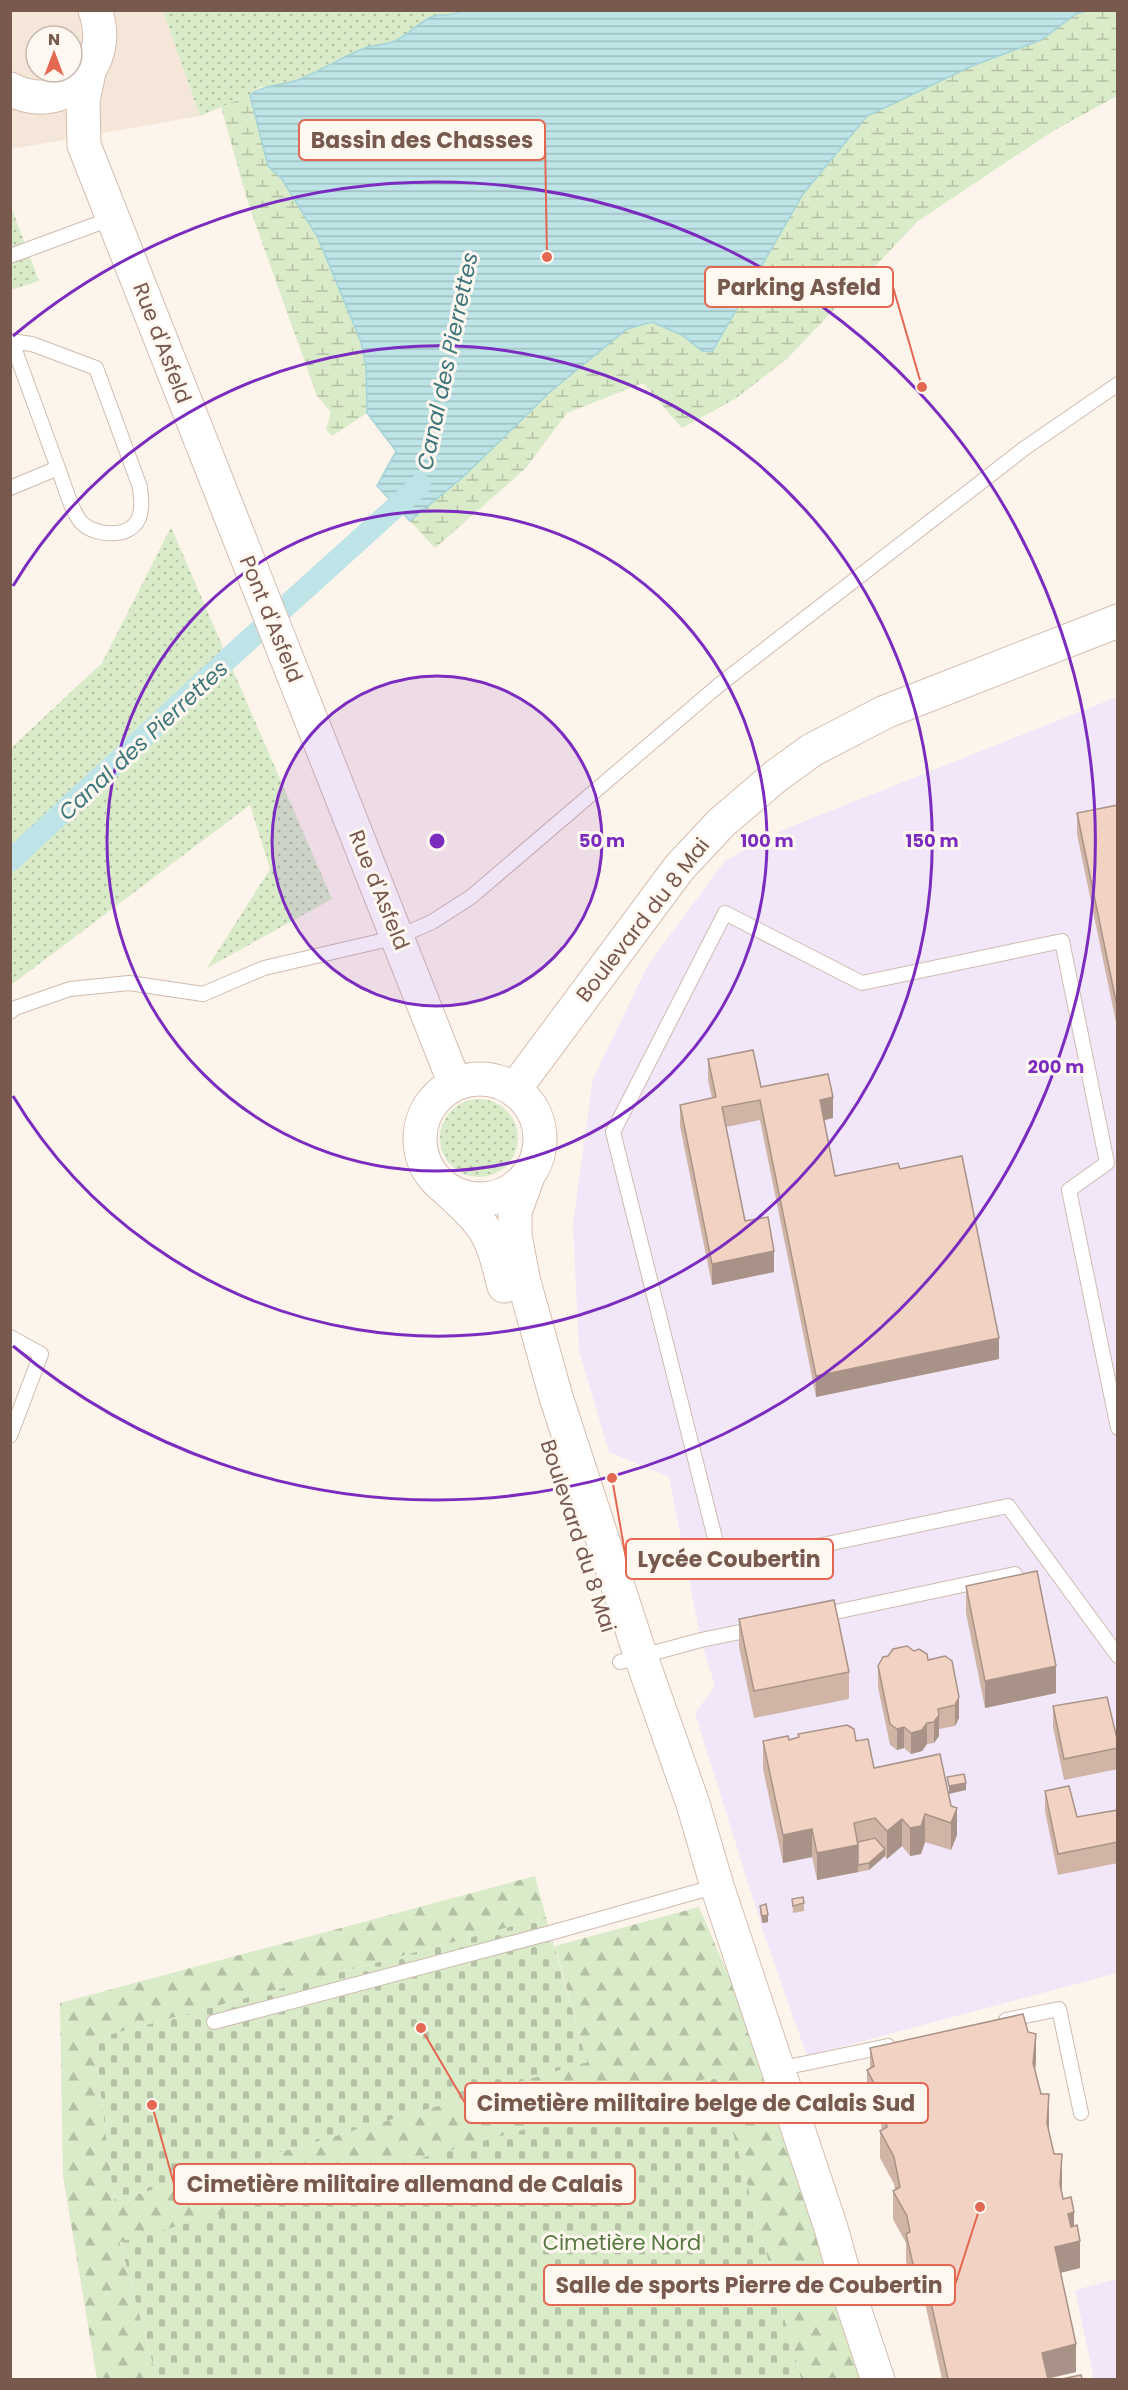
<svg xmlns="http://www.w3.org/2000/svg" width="1128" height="2390" font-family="Poppins,sans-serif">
<defs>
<pattern id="grass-dots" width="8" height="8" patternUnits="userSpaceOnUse" patternTransform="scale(1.5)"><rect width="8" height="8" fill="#d9ebc8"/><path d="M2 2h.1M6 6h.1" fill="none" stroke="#b5c1a5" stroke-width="1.8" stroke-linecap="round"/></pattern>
<pattern id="forest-firs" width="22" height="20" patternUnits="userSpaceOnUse" patternTransform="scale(1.5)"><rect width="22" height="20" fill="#d9ebc8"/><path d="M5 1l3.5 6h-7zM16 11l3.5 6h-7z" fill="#b5c1a5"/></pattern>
<pattern id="wetland-marsh" width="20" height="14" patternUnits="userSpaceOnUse" patternTransform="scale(1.5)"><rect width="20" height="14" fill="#d9ebc8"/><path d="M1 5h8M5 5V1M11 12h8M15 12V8" fill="none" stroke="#b5c1a5"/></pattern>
<pattern id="cemetery-stones" width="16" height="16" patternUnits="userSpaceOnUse" patternTransform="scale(1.5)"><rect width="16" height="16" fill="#d9ebc8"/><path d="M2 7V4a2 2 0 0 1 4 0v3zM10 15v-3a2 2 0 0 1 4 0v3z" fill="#b5c1a5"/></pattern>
<pattern id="water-rules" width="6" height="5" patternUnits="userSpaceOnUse" patternTransform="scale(1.5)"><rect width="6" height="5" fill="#bee4e7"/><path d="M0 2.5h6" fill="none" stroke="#9fbcbd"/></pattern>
</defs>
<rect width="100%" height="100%" fill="#fdf4eb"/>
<path fill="#f4e6d9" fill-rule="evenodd" d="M11 11H163L200 116 11 149ZM36 36H72V72H36Z"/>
<path fill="#f1e7f9" d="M1117 697V1973L807 2056 764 1934 695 1713 715 1686 701 1640 669 1477 609 1452 579 1351 573 1223 593 1079 648 965 725 861 785 829Z
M1117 2279V2379H1094L1075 2290Z"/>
<path fill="url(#grass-dots)" d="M163 11H462L454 15 432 17 415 29 391 43 368 47 336 60 318 72 284 85 260 87 250 95 200 116Z
M10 204 39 281 11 290H10Z
M171 527 332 899 207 968 270 869 250 805 11 985V748L102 663Z
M440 1138a39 39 0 1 1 78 0a39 39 0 1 1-78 0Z"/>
<path fill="url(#forest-firs)" d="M535 1876 546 1917 94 2039 114 2201 587 2062 555 1946 699 1907 749 2023 863 2379H801L717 2076 120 2243 157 2379H97L63 2176 60 2003Z"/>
<path fill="url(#wetland-marsh)" d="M1087 11H1117V96L1053 131 918 221 787 359 735 399 682 428 643 383 567 413 525 469 435 548 410 521 463 477 550 392 627 329 652 322 682 335 702 351 712 352 803 194 867 116 972 66 1041 40 1076 14Z
M250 95 268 166 282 179 318 238 361 342 366 366 367 413 332 436 326 430 331 412 317 396 248 203 221 107Z"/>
<path fill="url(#cemetery-stones)" d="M546 1917 587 2062 114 2201 94 2039Z
M717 2076 801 2379H157L120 2242Z"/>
<path fill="url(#water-rules)" stroke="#a4d4d9" stroke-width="1.5" d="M462 10H1087V11L1076 14 1041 40 972 66 867 116 803 194 712 352 702 351 682 335 652 322 627 329 550 392 463 477 410 521 377 486 396 451 367 413 366 366 361 342 318 238 282 179 268 166 250 95C264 84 282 86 298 80 321 71 341 57 365 48 373 45 383 45 392 42 406 37 418 23 431 17 441 13 450 18 462 10Z"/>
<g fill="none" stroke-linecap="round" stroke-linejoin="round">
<path stroke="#bee4e7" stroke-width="22" d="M10 861 231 656 420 485"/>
<g stroke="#cfbbaf" stroke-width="16">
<path id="lane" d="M10 256 113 218
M10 341 32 344 96 368 140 487C141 498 143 510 138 520 129 538 96 536 83 524 72 515 64 483 58 468
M10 345 16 353 58 468 10 488
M10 1012 15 1008 70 989 129 983 203 994 264 968 398 937 432 922 471 897 719 685 1025 448 1118 384
M10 1337 41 1354 10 1436
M1118 1428 1069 1190 1107 1163 1062 941 862 983 725 913 613 1132 722 1566 1008 1506 1118 1656
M821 1615 1015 1574
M620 1662 701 1640 755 1629
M1006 2020 1059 2009 1081 2113
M214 2022 550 1933 717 1886
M778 2069 888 2046"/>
</g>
<g stroke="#d5bdaf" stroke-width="35">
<path id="secondary" d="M89 72 83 101 84 145 455 1084
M10 89C64 118 116 64 95 10
M420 1139a60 60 0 1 1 120 0a60 60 0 1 1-120 0Z
M514 1090 679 868 721 823 776 776 812 750 885 712 1118 621
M528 1176 515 1212V1236L524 1282 556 1397 641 1657 693 1804 717 1886 831 2228 851 2299 878 2380
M447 1190C488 1226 491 1234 504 1286"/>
</g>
<use href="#lane" stroke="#fff" stroke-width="14"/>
<use href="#secondary" stroke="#fff" stroke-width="33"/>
</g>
<path fill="#d0b5a7" d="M1118 805V1032L1077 834V813Z
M708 1059 761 1087 833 1118 824 1120 835 1176 900 1169 999 1359 816 1397 760 1120 726 1127 745 1221 774 1272 712 1285 680 1126V1105L712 1098 708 1080Z
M966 1586 1056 1693 985 1708 966 1613Z
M739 1619 849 1672V1699L754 1718 739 1647Z
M945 1656 959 1718 955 1726 939 1729V1736L934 1743 927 1744 922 1751 911 1754 904 1748 897 1750 890 1745 878 1687V1666L928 1660Z
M1053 1706 1118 1743V1769L1064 1780 1053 1727Z
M789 1740 856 1741 874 1768 940 1754 957 1835 951 1850 925 1842 921 1854 910 1856 902 1846 887 1859 885 1856 869 1870 817 1880 812 1857 783 1863 763 1769V1741Z
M1045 1791 1077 1817 1118 1810V1863L1058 1875 1045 1811Z
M792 1899 804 1903V1911L793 1913Z
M760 1906 768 1922 762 1923 760 1913Z
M870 2048 1036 2061 1035 2070 1049 2122 1048 2130 1062 2182V2191L1063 2199 1074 2226 1080 2268 1060 2273 1076 2372 1048 2379H942L925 2303 916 2304 906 2261V2243L893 2219V2191L895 2190 894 2184 880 2158V2131L882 2130 881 2123 867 2098V2070L870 2069Z"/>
<path fill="#a99388" d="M833 1097V1118L820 1121V1100Z
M774 1251V1272L712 1285V1264Z
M999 1338V1359L816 1397V1376Z
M1056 1666V1693L985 1708V1681Z
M959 1697V1718L955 1726V1705Z
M939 1715V1736L934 1743V1722Z
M927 1723V1744L922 1751 911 1754V1733Z
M904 1727V1748L897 1750V1729Z
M966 1783V1790L949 1794V1786Z
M957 1808V1835L951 1850V1823Z
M925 1814V1842L921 1854 910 1856V1828Z
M902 1819V1846L887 1859V1831Z
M812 1829V1857L783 1863V1835Z
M858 1845V1872L817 1880V1853Z
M885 1849V1856L869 1870V1863Z
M768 1915V1922L762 1923V1916Z
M1036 2034V2061L1033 2091V2063Z
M1049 2094V2122L1047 2151V2123Z
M1062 2154V2182L1060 2211V2184Z
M1074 2212V2240L1068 2214Z
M1080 2241V2268L1055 2274V2247Z
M1076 2344V2372L1044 2379 1042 2353Z"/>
<path fill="#f2d2c2" stroke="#a99388" stroke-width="1.5" d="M1118 805V1011L1077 813Z
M753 1050 761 1087 828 1074 833 1097 820 1100 835 1176 898 1163 900 1169 962 1156 999 1338 816 1376 760 1100 722 1107 745 1221 768 1217 774 1251 712 1264 680 1105 716 1097 708 1059Z
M1037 1571 1056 1666 985 1681 966 1586Z
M834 1600 849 1672 754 1691 739 1619Z
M907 1646 914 1651 919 1649 927 1654 928 1660 945 1656 952 1661 959 1697 955 1705 938 1709 939 1715 934 1722 927 1723 922 1730 911 1733 904 1727 897 1729 890 1724 878 1666 883 1657 888 1656 893 1649Z
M1107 1697 1118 1743V1748L1064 1759 1053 1706Z
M847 1725 854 1729 856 1741 868 1739 874 1768 940 1754 951 1806 957 1808 951 1823 925 1814 921 1826 910 1828 902 1819 887 1831 875 1818 854 1823 858 1845 817 1853 812 1829 783 1835 763 1741 788 1736 789 1740 799 1737 798 1734Z
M964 1774 966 1783 949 1786 947 1777Z
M1069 1786 1077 1817 1118 1810V1842L1058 1854 1045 1791Z
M875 1838 885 1849 869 1863 858 1865V1842Z
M803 1897 804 1903 793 1906 792 1899Z
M766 1904 768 1915 762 1916 760 1906Z
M1023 2014 1028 2032 1036 2034 1033 2063 1041 2094H1049L1047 2123 1054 2154H1062L1060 2184 1063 2199 1071 2197 1074 2212 1068 2214 1071 2227 1077 2225 1080 2241 1055 2247 1076 2344 1042 2353 1048 2379H948L925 2275 916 2277 906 2234 910 2232 907 2216 893 2191 900 2187 894 2157 880 2131 887 2127 881 2096 867 2070 874 2066 870 2048Z
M1081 2375 1082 2379H1062Z"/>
<circle cx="437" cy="841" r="165" fill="#7b2cbf" fill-opacity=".12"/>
<g fill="none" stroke="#7b2cbf" stroke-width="3">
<circle cx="437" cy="841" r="165"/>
<circle cx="437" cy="841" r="330"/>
<path d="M13 586A495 495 0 1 1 13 1096"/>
<path d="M13 336A659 659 0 1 1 13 1346"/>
</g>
<g text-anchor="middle" stroke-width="6" stroke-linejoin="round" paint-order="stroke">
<g font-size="21" fill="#78594d" stroke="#fff8f1">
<text transform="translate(162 343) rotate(69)" y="7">Rue d'Asfeld</text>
<text transform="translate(271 619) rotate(68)" y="7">Pont d'Asfeld</text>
<text transform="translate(379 890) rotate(68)" y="7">Rue d'Asfeld</text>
<text transform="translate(643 920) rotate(-52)" y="7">Boulevard du 8 Mai</text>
<text transform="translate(578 1536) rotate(72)" y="7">Boulevard du 8 Mai</text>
</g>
<g font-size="21" fill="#567841" stroke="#fff8f1">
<text x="622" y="2250">Cimetière Nord</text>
</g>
<g font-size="22" font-style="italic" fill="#40777c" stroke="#fff8f1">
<text transform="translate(447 361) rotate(-78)" y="8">Canal des Pierrettes</text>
<text transform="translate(143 740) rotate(-43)" y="8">Canal des Pierrettes</text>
</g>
</g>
<circle cx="437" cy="841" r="9" fill="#7b2cbf" stroke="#fff8f1" stroke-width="3"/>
<g font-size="18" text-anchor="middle" font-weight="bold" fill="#7b2cbf" stroke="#fff8f1" stroke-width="6" stroke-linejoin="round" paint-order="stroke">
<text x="602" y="847">50 m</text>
<text x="767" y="847">100 m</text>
<text x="932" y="847">150 m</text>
<text x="1056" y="1073">200 m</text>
</g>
<path fill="none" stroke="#e46752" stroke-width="2" d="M547 257L545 140M922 387L893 287M612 1478L626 1559M421 2028L465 2103M152 2105L174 2184M980 2207L955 2285"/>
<g fill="#e46752" stroke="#fff8f1" stroke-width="2">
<circle cx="547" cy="257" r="6"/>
<circle cx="922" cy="387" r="6"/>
<circle cx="612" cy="1478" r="6"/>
<circle cx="421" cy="2028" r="6"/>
<circle cx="152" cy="2105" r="6"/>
<circle cx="980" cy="2207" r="6"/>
</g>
<g fill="#fff8f1" stroke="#e46752" stroke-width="2">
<rect x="299" y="120" width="246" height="40" rx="6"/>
<rect x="705" y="267" width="188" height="40" rx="6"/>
<rect x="626" y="1539" width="207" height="40" rx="6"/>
<rect x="465" y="2083" width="463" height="40" rx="6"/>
<rect x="174" y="2164" width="461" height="40" rx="6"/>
<rect x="544" y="2265" width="411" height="40" rx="6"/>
</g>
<g font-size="22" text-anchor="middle" font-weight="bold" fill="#78594d">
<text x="422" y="148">Bassin des Chasses</text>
<text x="799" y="295">Parking Asfeld</text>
<text x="729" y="1567">Lycée Coubertin</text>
<text x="696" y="2111">Cimetière militaire belge de Calais Sud</text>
<text x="405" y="2192">Cimetière militaire allemand de Calais</text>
<text x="749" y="2293">Salle de sports Pierre de Coubertin</text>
</g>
<rect width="1128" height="2390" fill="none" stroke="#78594d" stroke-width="24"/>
<g transform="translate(54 54)"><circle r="28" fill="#fff8f1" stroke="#c9b8af" stroke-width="1.5"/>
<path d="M0-4.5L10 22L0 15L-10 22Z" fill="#e46752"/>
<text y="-9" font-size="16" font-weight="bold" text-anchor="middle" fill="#78594d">N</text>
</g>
</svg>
